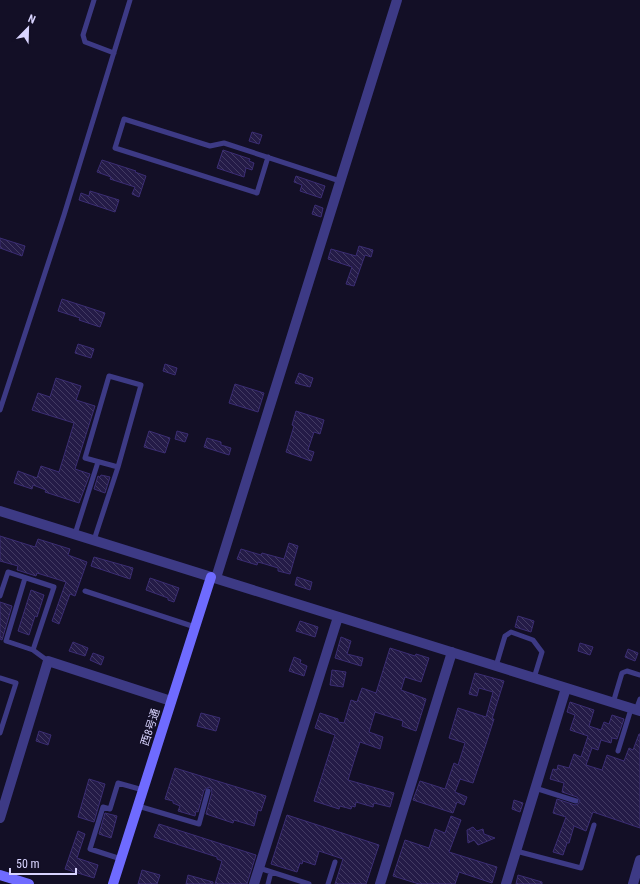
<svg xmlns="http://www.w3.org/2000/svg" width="640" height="884" font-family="'Roboto Condensed','Noto Sans JP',sans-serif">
<defs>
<pattern id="building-back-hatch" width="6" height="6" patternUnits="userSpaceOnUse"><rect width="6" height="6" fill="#241b47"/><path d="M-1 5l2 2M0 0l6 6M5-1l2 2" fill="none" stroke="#433b63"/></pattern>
</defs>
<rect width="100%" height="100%" fill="#130f26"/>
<path fill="url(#building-back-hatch)" stroke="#3b2d73" d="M252 132 262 135 259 144 249 141Z
M223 150 250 159 249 161 254 163 252 170 246 168 244 177 217 168Z
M102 160 136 171 135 172 146 176 139 197 132 194 135 187 110 179 111 177 97 172Z
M296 176 325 186 321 198 300 191 302 185 294 182Z
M90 191 119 200 115 212 79 200 81 193 89 196Z
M315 205 323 208 321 217 312 214Z
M0 238 25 246 22 256 0 248Z
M359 246 373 250 371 257 365 255 354 286 346 284 352 267 328 259 331 249 356 256Z
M62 299 105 313 100 327 79 320 80 318 58 311Z
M78 344 94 349 91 358 75 353Z
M165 364 177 368 175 375 163 371Z
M299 373 313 378 310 387 295 383Z
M56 378 81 386 76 400 95 406 75 469 90 474 79 503 45 492 46 490 33 485 32 489 14 483 18 471 37 478 41 466 59 472 74 423 32 410 38 393 50 397Z
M235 384 264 393 258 412 229 403Z
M296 411 324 420 320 434 314 432 308 450 314 452 311 461 286 452 294 426 292 425Z
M149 431 170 438 165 453 144 447Z
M177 431 188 434 185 442 175 439Z
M207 438 221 442V445L231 448 229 455 204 447Z
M101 475 110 477 105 493 94 489 98 476 100 477Z
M0 536 35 547 38 539 70 549 68 555 87 562 75 596 70 594 59 624 52 621 66 582 37 573 36 576 17 570 18 566 0 561Z
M289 543 298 546 290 574 278 571V568L265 564 258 562 257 565 237 559 241 549 261 555 262 553 284 559Z
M94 557 133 568 130 579 91 566Z
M297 577 312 582 310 590 295 585Z
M150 578 179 588 174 602 168 600V598L146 590Z
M31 590 44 595 37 617 35 616 29 635 18 631Z
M0 602 12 606 2 640 0 639Z
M518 616 534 621 531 632 515 627Z
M300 621 318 627 315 637 296 631Z
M341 637 351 641 347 654 363 658 361 666 335 658Z
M73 642 88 648 85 656 69 651Z
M580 643 593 647 590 655 578 651Z
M390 648 415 656 416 654 429 658 421 682 405 677 401 690 426 699 416 731 402 726 403 721 375 712 369 732 383 737 380 749 360 742 348 780 394 793 390 807 374 803 373 807 356 802 355 807 352 806 351 809 340 806 339 809 314 801 335 735 315 728 320 713 338 719V722L344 723 351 700 357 702 362 688 376 693Z
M628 649 638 653 635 661 625 657Z
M93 653 104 657 101 665 90 660Z
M294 657 301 660 300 663 307 666 304 676 289 671Z
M332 670 346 672 343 687 330 685Z
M475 673 504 681 492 719H494L486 744 473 783 460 779 455 792 467 797 464 805 457 802 453 813 413 800 420 781 445 789 454 763 458 765 465 743 449 738 458 708 486 717 493 692 479 688 477 696 469 694Z
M570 702 594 710 589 726 601 730 604 722 609 724 612 715 624 719 617 739 612 738 611 743 601 740 598 750 592 748 586 765 602 770 607 755 624 761 629 748 633 750 639 734H640V828L593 812 586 831 574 826 569 843H567L563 855 553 852 566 817 553 813 557 799 575 805 578 804 580 801 577 797 562 792 564 783 550 779 553 769 557 770 558 765 569 768 574 754 581 757 588 736 570 730 575 715 567 712Z
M201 713 220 718 216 731 197 726Z
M39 731 51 735 48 745 36 741Z
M175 768 266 796 261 811 258 810 254 826 234 820 233 823 206 814 212 792 211 788 209 787 204 790 198 812 196 811 195 816 178 811 180 806 173 803V801L165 799Z
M89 779 105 784 94 822 78 817Z
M514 800 523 803 520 812 512 809Z
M105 813 117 816 111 838 99 834Z
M287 815 379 845 366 884H335L343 859 319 851 315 865 303 861 302 864 300 863 297 872 271 864Z
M451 816 461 820 449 852 497 867 492 883 459 872 455 884H419L393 876 405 840 429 848 435 829 445 833Z
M159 824 256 855 247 884H215L222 861 217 859V857L154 837Z
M473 827 477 831 483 829 484 834 495 838 478 845 474 840 468 843 467 830Z
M78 831 85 834 77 858 98 865 94 878 65 869Z
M142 870 160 875 157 884H138Z
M188 875 213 882V884H186Z
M518 875 542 882V884H516Z"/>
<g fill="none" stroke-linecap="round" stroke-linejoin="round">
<path stroke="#3d3a85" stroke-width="5" d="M94 0 83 35 85 42 114 53
M268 157 257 193 115 148 124 119 210 146 224 143 340 181
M0 410 64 215 130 0
M75 534 98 462
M94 540 118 467 141 385 109 376 85 458 118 467
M25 578 6 641 33 650 48 661
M85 591 195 627
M0 596 8 572 54 587 33 650
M496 666 505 636 511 632 533 640 542 652 534 678
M0 678 16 683 0 733
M613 703 622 673 627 671 640 675
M636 710 640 699
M618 751 631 709
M535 788 576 801
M138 806 199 824 208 791
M516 851 581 868 594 825
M121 859 90 849 103 807 110 809 118 783 143 790
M259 868 309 884
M268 884 271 872
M328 884 335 862"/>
<path stroke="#3d3a85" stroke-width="10" d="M0 511 640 711
M216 578 397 0
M0 818 48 661 171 701
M254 884 338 617
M380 884 452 652
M506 884 566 688
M633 884 640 860"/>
<path stroke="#6f6bff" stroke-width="10" d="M0 875 29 884
M113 884 211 577"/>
</g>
<g text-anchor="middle" stroke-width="3.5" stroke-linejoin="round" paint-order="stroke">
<g font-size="11" fill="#d9d4ff" stroke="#130f26">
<text transform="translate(150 727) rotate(-72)" y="4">西8号通</text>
</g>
</g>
<g transform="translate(28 28) rotate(23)" stroke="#130f26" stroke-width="3" paint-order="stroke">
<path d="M0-3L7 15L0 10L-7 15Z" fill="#d9d4ff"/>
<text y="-6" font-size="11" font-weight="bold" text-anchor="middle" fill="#d9d4ff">N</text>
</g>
<path d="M10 868v6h66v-6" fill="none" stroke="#d9d4ff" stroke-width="2"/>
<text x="16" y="868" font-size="12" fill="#d9d4ff" stroke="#130f26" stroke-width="3" paint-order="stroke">50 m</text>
</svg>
